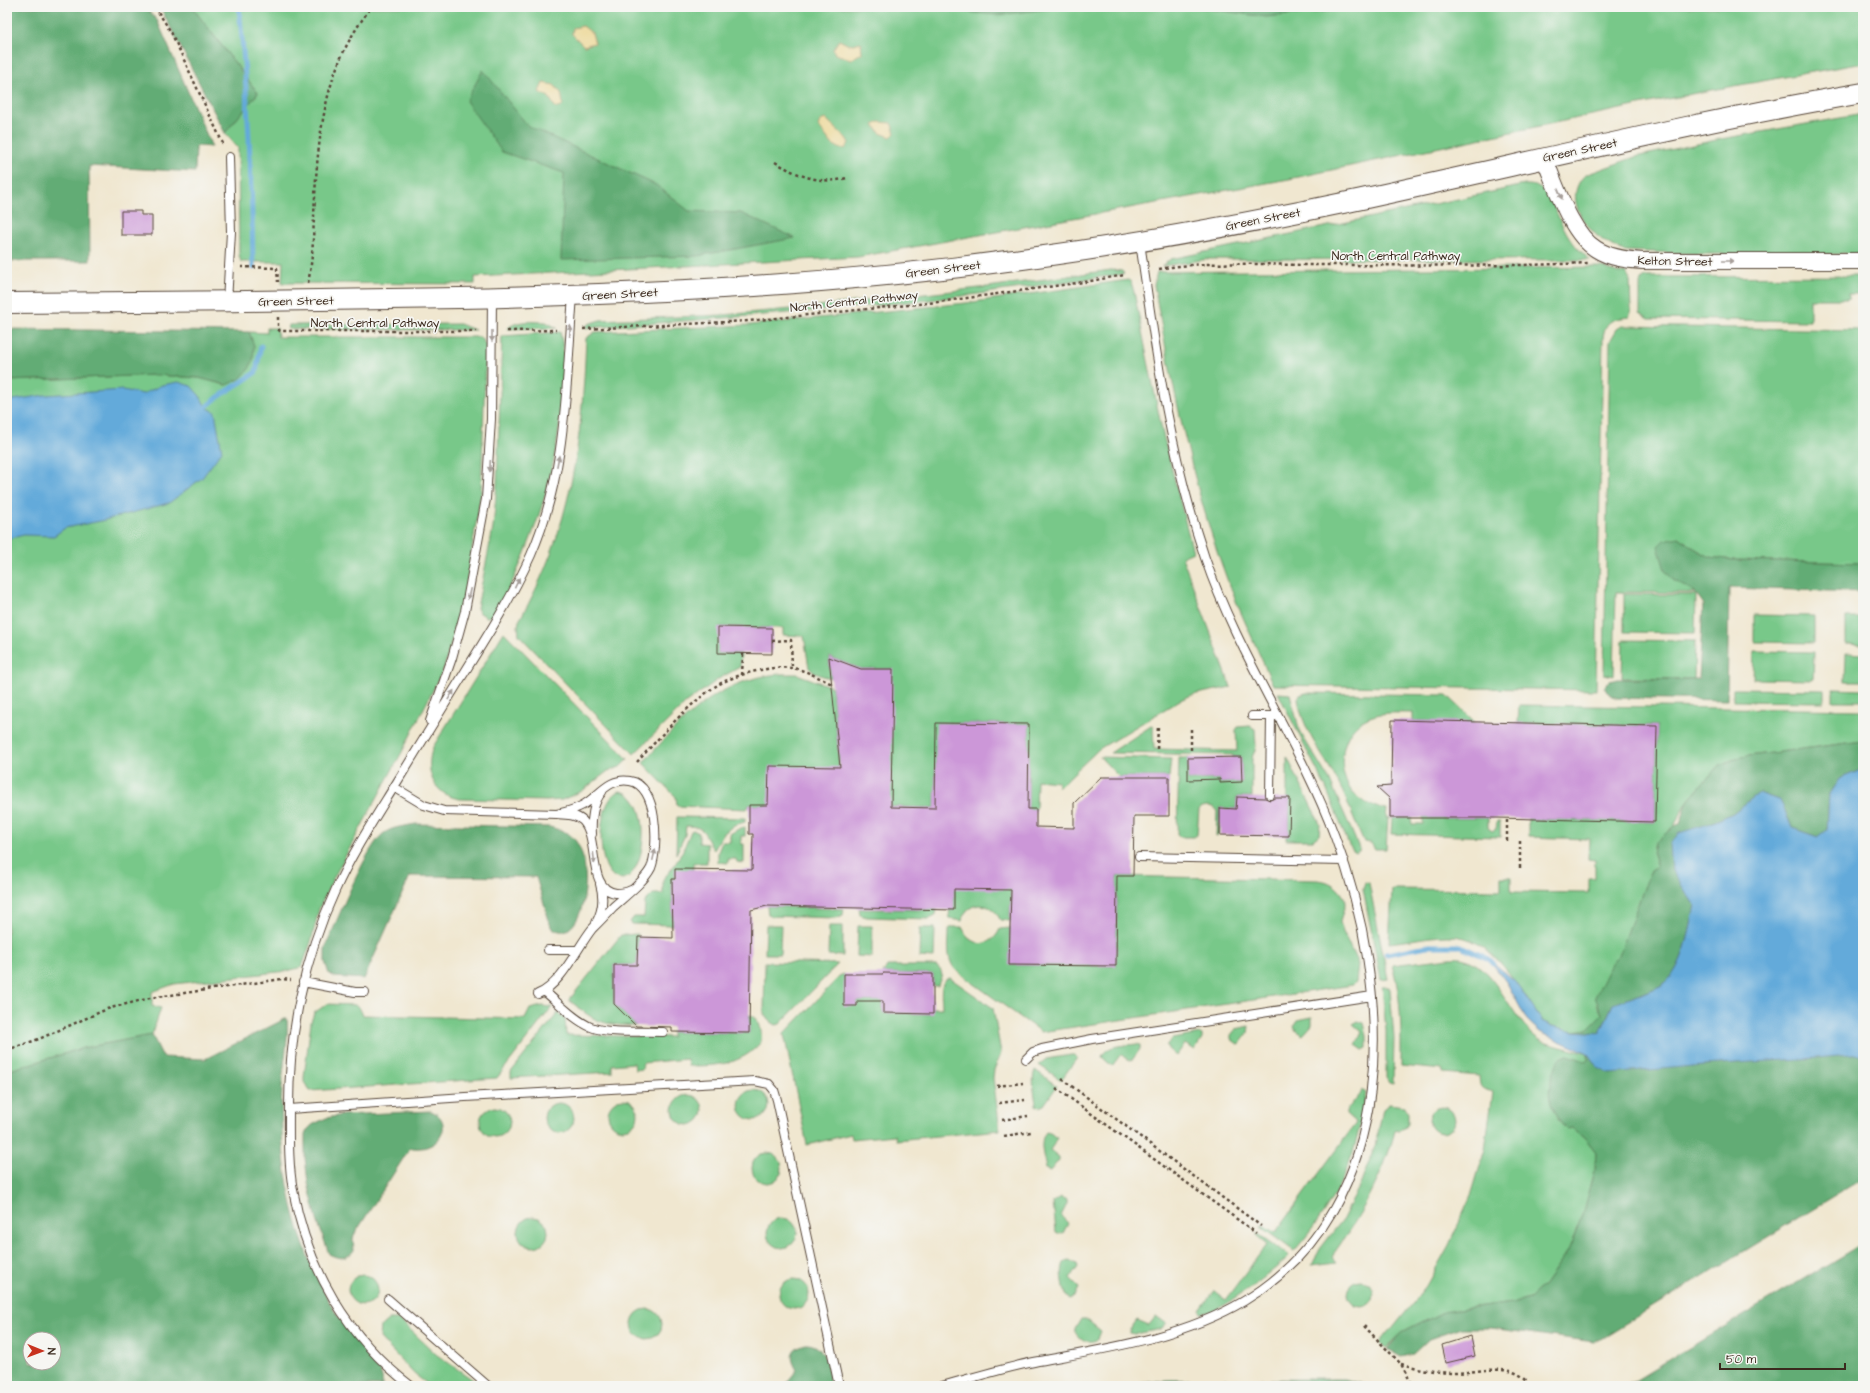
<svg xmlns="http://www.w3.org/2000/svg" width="1870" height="1393" font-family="'Architects Daughter',sans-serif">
<rect width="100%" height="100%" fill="#f6f6f2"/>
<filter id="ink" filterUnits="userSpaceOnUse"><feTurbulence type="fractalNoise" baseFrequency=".025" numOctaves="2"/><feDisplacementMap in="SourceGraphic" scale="8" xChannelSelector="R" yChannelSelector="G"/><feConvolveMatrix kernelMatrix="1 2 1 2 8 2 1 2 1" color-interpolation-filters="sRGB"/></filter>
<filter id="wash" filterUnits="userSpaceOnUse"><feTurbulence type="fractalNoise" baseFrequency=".012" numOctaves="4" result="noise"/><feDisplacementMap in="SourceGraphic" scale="16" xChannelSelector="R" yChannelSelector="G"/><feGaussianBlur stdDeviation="0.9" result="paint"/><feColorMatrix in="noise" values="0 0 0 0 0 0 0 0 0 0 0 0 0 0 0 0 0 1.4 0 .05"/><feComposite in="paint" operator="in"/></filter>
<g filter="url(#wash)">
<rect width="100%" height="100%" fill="#f0e7d0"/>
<path fill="#78c889" stroke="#5a7954" d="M192 7H1863V63L1701 92 1289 179 858 257 475 277V284L282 283 283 262H241L239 255 238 148 225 133 258 93Z
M1863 114V254H1705L1626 251C1597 245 1557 203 1585 175L1635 157 1721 139Z
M1525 185C1550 183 1554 211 1564 228 1570 241 1580 251 1590 260L1209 259 1162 266 1171 259Z
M1602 267 1619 273H1626L1630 279 1631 312 1629 317C1613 319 1605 320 1603 338L1596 690 1273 685C1258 650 1241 615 1227 579 1192 485 1172 384 1154 285L1157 272Z
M1111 270 1122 271 1124 274C1059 282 994 293 929 300 814 312 699 320 585 328L588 324 600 320 723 315 791 309 988 287Z
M1863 276V294H1848V299H1810V321L1649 319 1640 313V284L1641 280 1646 277Z
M1128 280 1131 282 1134 292 1162 430 1193 552 1182 557 1231 687 1192 695 1180 700 1099 749 1058 788V782L1037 780 1036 809H1028L1029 724 937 723 935 808 863 806 893 669H861L829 657 831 679 815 673 809 668 804 636 783 635V628L719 627 718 653 741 654 740 667 720 678 686 703 634 754 519 635 518 626 519 621C572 529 582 442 586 338L595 332 750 325 966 303Z
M546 322 557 328 507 329C516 319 534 322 546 322Z
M460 324 475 330 288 329 289 325Z
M1622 326 1863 330V563L1733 560 1710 557 1694 548 1679 537 1673 580 1694 591 1695 593 1616 592 1614 676 1604 674 1610 341 1617 329Z
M267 328H277L278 337H480L486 345 481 493 465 592 444 668 402 752 333 879 319 909 311 942 302 967 287 971 174 984 152 992V1006L161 1008 152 1035 83 1048 7 1071V381L156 375 199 378 226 385 254 346 249 332 267 333Z
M560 332C565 349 563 367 563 384 560 466 534 544 495 616L486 617 479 612 477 608 493 528 497 484 502 336Z
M1624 594 1696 595 1695 633 1624 632Z
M1754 615 1814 616V643L1754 642Z
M1846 617H1863V645L1846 644Z
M504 632 628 759 620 767 608 771 582 791 562 800 547 801 460 799C433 795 424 771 433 747Z
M1623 640 1695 641 1694 679 1622 678Z
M1754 651 1814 652 1813 680 1753 679Z
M1846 653 1863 654V681H1845Z
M780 674H797L832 687 839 756 838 784 768 805H749L747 809 677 806 676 797 643 763C682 719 718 679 780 674Z
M1733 689 1824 690V702L1733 701Z
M1833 689 1863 690V701H1833Z
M1278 693 1290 694 1300 732 1330 781 1360 850 1356 853 1353 851 1349 845 1326 788Z
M1306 693 1447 695 1475 722 1413 721V713C1395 713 1378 711 1362 721 1339 735 1336 775 1354 794 1363 803 1375 808 1387 809L1386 818H1390H1388L1386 849H1375L1371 843 1364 842C1354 820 1346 796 1334 775 1319 749 1302 728 1298 698L1300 695Z
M1519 705 1863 710V741L1741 757 1719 765 1688 801 1674 826 1655 843 1653 854 1657 867 1650 872 1619 956 1611 964 1597 1004 1602 1014C1598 1019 1594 1025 1588 1028 1576 1036 1553 1027 1542 1021 1522 994 1500 949 1465 938 1445 932 1410 941 1389 943L1392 889 1501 890V877H1511V892L1589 893V878H1595V860L1588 859 1589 839 1528 837V819L1655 822 1657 726 1518 723Z
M1151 726 1153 727 1154 749 1237 751 1236 730 1238 727 1250 726 1255 729 1256 747 1252 758V797H1237L1236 809 1220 808 1218 836 1216 837 1217 810C1213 805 1204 805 1199 809L1197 835 1193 837H1180L1177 834 1179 758H1188V780L1220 779V783L1242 782 1241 757H1233V755L1110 753Z
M1100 757 1171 759 1169 777H1119Z
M1287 757 1320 824 1319 835 1313 840H1286V836H1289L1290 798H1287Z
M620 791C655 797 646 879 621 879 595 879 594 800 620 791Z
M677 817 745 818V822L734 825 723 834 714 850C703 837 709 826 686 826L685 835 676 854Z
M1392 818H1411L1412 824H1423V818H1488V828L1492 831 1496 829 1497 821H1500V837L1391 834Z
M745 827V836H741V844H744V863L737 862 736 859H728V863L718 862V852L722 842H730V834L740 828Z
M693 830 699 833V843L707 844V863H693V869L672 879 673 925 632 924 630 922 634 917H644L645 902 653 894H663V879C677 865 684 849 691 831Z
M1117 876 1318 880C1331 881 1340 888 1346 901L1340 922 1343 932 1358 964 1356 982 1353 985 1041 1032 959 973C945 962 949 945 949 929L952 927H962L968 938 980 944C990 943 996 938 1000 929L1010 928V965L1116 966Z
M1365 882 1369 883 1388 979 1381 980 1363 889Z
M954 885 1011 887 1010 921 1000 920C994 901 966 899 962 921L950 919 949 910H954Z
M767 906 844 909 843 915 836 918 771 916 768 914Z
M859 909 936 910 934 917 929 919 867 917 860 915Z
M766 925H781L780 954H765Z
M829 926H843V956L828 955Z
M858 926H872V957L857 956Z
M920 928H935L934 958 919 957Z
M638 934 637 965H614V1004L636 1026C599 1024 597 1023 569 1000L621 935Z
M1449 958C1454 958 1460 957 1465 959 1495 967 1512 1020 1538 1039 1547 1045 1576 1050 1588 1054L1589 1059 1585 1062 1568 1055 1557 1117 1566 1129 1573 1128 1585 1138 1596 1152 1595 1171 1583 1215 1568 1251 1543 1286 1530 1298 1513 1303 1443 1312 1402 1333 1386 1348 1380 1343 1426 1286 1449 1245 1471 1196 1485 1149 1493 1092C1480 1088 1480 1089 1479 1076L1443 1073V1070L1401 1066C1401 1032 1402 997 1392 965Z
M765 962 838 964 780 1024 776 1025 768 1020 764 1014Z
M887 966H936C946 973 940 977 938 986H933V974L883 973Z
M844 974 857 1006V1001H883V1013L932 1014 933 1008H942C942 998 938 980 950 978L993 1008 1001 1053 994 1070 993 1078 1000 1130 896 1140 895 1135 852 1139 851 1134 807 1145 784 1034 841 975Z
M1382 987H1389L1390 989 1394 1038 1393 1084 1389 1083 1386 1078V1031Z
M327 1004 355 1005 359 1007 363 1015 525 1019 530 1009 542 1006 552 1007 497 1078 310 1091 304 1082V1077L311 1022 314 1013Z
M558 1013 565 1018 566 1035 672 1037V1032L749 1033V1015C761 1019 762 1031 761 1042 742 1065 716 1066 688 1066L687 1059 643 1063 642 1069 635 1070 634 1063 612 1065V1072L511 1078V1072Z
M1312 1017V1025L1303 1035 1296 1031 1294 1026 1298 1020Z
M1358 1021 1364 1023 1367 1036V1048L1363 1050 1356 1045 1362 1032 1353 1024Z
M1249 1026 1248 1033 1239 1045 1231 1039V1035L1236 1029Z
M1200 1034 1202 1035V1039L1195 1050 1185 1044 1176 1056 1166 1047 1172 1039Z
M1136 1044 1140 1045V1049L1133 1059 1129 1060 1121 1054 1112 1066 1102 1057C1106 1044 1125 1046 1136 1044Z
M1071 1055H1075L1077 1058 1061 1080 1039 1065 1046 1059Z
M1035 1070 1057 1086 1044 1105 1039 1107 1036 1105C1035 1093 1031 1081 1035 1070Z
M1363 1090 1366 1093C1363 1110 1360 1126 1356 1142 1346 1181 1321 1221 1294 1251L1261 1227 1263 1225 1275 1233 1356 1123 1346 1114V1111Z
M739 1105a15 15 0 1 1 30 0a15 15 0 1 1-30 0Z
M673 1110a15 15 0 1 1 30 0a15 15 0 1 1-30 0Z
M608 1114a15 15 0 1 1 30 0a15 15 0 1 1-30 0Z
M544 1118a15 15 0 1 1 30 0a15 15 0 1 1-30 0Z
M1389 1104 1405 1106 1408 1113V1124L1405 1128 1395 1131C1383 1177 1360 1217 1332 1256L1337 1262 1312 1265 1320 1249 1343 1219 1361 1183 1375 1146 1383 1109Z
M480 1122a15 15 0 1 1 30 0a15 15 0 1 1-30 0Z
M1429 1120a13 13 0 1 1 26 0a13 13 0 1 1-26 0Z
M1046 1132 1050 1133 1058 1138 1050 1150 1059 1157V1160L1050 1171 1046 1169C1044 1157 1038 1142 1046 1132Z
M752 1168a15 15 0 1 1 30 0a15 15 0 1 1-30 0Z
M1060 1197 1067 1200V1204L1061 1216 1068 1223 1063 1233 1060 1234 1056 1232 1053 1202Z
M518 1232a15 15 0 1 1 30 0a15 15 0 1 1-30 0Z
M767 1233a15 15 0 1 1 30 0a15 15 0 1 1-30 0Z
M1257 1233 1289 1256C1276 1269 1220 1315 1202 1313L1200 1310 1214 1291 1226 1300 1267 1244 1257 1236Z
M1069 1260 1077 1264 1078 1267 1070 1278 1079 1287 1075 1295 1070 1299 1066 1296C1064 1285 1059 1271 1065 1261Z
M348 1290a15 15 0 1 1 30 0a15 15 0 1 1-30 0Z
M779 1294a15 15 0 1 1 30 0a15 15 0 1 1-30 0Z
M1348 1294a13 13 0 1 1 26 0a13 13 0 1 1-26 0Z
M632 1324a15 15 0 1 1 30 0a15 15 0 1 1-30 0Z
M1156 1316 1167 1324 1162 1329 1134 1334 1129 1333V1331L1137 1320 1149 1325Z
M389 1319H398L402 1322 437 1355 482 1386H430L414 1374 380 1338 381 1326Z
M1081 1319H1086L1101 1331 1098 1339C1088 1345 1078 1339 1075 1329Z"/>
<path fill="#62ac75" stroke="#4e6b4a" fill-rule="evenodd" d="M7 7H145L157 20 212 147 196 146 195 172 89 166 90 261H7Z
M160 7H192L258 93 225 133Z
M915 7H1066L997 15Z
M1193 7H1373L1266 17Z
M483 70 528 126 656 185 689 211 741 213 795 238 697 256 561 260 564 173 502 152 466 101Z
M7 329 249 332 254 346 253 360 249 369 240 379 226 385 199 378 156 375 7 381Z
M1679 537 1694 548 1710 557 1733 560 1863 563V592L1729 588 1727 700 1616 698 1607 692 1604 687 1610 681 1617 679H1699L1703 603 1694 591 1673 580 1665 570 1658 546 1664 540Z
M1863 741V769L1839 779 1829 794 1827 831 1818 837 1792 828 1781 801 1759 793 1733 813 1711 823 1672 860V871L1695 906C1690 929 1683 972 1662 985 1647 993 1629 998 1613 1004L1600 1033 1574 1031 1587 1029 1602 1014 1595 997 1611 964 1619 955 1650 872 1657 867 1653 854 1655 843 1674 826 1680 824 1688 801 1719 765 1741 757Z
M416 824 550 827C555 829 562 830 567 833 600 851 585 953 551 927L536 877 410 876 364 979 334 977 329 974 325 962V949C335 925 366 846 384 833 393 827 405 826 416 824Z
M287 1018C289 1041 283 1064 282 1087 279 1152 289 1220 318 1279 324 1291 330 1305 338 1316 348 1331 379 1361 382 1377 383 1380 382 1383 382 1386H7V1071L83 1048 152 1035 163 1057 205 1059ZM30 1339H54V1363H30Z
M1588 1054 1598 1068 1703 1065 1863 1054V1179L1595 1342 1490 1328H1461L1429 1339 1413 1354 1401 1357 1387 1349 1402 1333 1443 1312 1513 1303 1530 1298 1543 1286 1568 1251 1583 1215 1595 1171 1596 1152 1585 1138 1573 1128 1566 1129C1544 1101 1546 1091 1559 1058L1568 1055 1585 1061 1588 1059Z
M431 1111C450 1118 445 1140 429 1146 423 1149 416 1148 410 1148L354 1235 353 1239 354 1250C347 1260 339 1259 329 1254L317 1220 308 1183 305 1158V1135L307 1130 312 1125 326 1118 343 1115Z
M1863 1243V1386H1626Z
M806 1344C827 1344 829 1370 830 1386H784L797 1370C789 1357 790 1348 806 1344Z
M1344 1379 1369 1386H1121L1166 1380Z"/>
<path fill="#eeda9e" stroke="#94825e" d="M583 26 592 33 595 43 584 46 572 34 573 28Z
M839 40 849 45 861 42 862 53 851 59 835 54 833 49Z
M543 83 554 85 561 93 563 104 560 108 555 107 549 97 539 92Z
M826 119 846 138 849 143 846 148 841 149 832 144 818 126 820 121Z
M879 122 891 123 895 133 891 137 880 133 874 125Z"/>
<path fill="#63aada" stroke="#4f6a7c" d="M178 382 191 386 200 396 206 407 215 412 222 451 202 478 169 503 101 521 65 528 54 536 24 535 7 539V401L45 395 123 390 143 394 162 385Z
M1863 769V1054L1818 1058 1703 1065 1610 1074 1598 1068 1588 1054 1540 1032 1527 1020 1507 983 1489 959 1515 981 1542 1021 1552 1026 1574 1031 1600 1033 1613 1004C1629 998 1647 993 1662 985 1683 972 1690 929 1695 906L1672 871 1670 844 1679 833 1711 823 1733 813 1759 793 1781 801 1792 828 1818 837 1827 830 1829 794 1839 779Z"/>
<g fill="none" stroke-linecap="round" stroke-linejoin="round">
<path stroke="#63aada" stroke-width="5" d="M239 7C248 94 252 180 253 267
M206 407C221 393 239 385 256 372L261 346
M1387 954 1427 946H1461L1489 959 1493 963"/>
</g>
<g id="blocks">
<path fill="#cc97d8" d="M121 211H141V215H152V235H121Z
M718 627 772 628V654L718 653Z
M829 657 861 669H893L891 807 935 808 936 723 1029 724 1028 809H1036V827L1074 828V803L1101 777H1169V816H1134L1133 876H1117L1116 966 1009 965 1011 890 954 889V910L767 906 751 910 749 1033 672 1032V1027L636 1026 614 1004V965H637L638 937 673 938 672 879H675V869L752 870 753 834H749V805H768L769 766 840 767Z
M1392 720 1657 726 1655 822 1497 818H1390V799L1377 787 1391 786Z
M1241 757 1242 782 1220 783V779L1188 780V758Z
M1237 797 1265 798 1270 800 1275 798H1290L1289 836 1220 835V808L1236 809Z
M883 973 933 974V1014L883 1013V1001H857V1006H844V974H883Z
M1471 1336 1475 1356 1446 1363 1442 1345Z"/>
</g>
</g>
<g filter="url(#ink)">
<use href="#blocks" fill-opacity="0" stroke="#564639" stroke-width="1"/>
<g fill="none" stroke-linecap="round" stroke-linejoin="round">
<g stroke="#564639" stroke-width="10">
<path id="service" d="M227 302 231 232 229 157
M1252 716H1276
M430 721 452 658 465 611 486 499 491 419 492 297
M394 787 424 805 444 811 557 814C566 815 576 814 583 821 600 839 586 889 616 893 621 893 626 893 631 890
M1270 795 1271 716
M592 834C591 820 593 802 602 792
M1139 857 1344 861
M596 923C603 910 604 897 600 884
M548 950H577
M303 982 355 992H365
M544 991C559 1003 574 1020 591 1027 608 1034 644 1031 663 1032
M538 994C561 985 577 948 592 929 599 922 606 915 613 907 625 896 644 882 651 868 659 847 658 785 630 781 609 777 599 796 583 805 574 810 566 812 557 814
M1026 1059 1033 1052 1042 1049 1092 1039 1372 996
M289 1109 465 1097 755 1081 769 1084 774 1090 777 1100 839 1386
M388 1299 488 1386
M411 1386C348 1338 307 1268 293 1190 288 1163 289 1134 289 1106 289 1033 304 958 335 891 351 855 373 821 394 787 417 750 440 712 463 675 488 635 512 597 531 555 567 473 566 383 573 296
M942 1386C972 1378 1003 1368 1034 1362 1104 1349 1182 1338 1244 1301 1403 1205 1393 990 1335 837 1299 741 1238 655 1205 558 1170 455 1155 349 1140 242"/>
</g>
<g stroke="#564639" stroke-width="18">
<path id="minor" d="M1544 158C1556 185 1570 233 1596 249 1610 258 1627 260 1643 261H1863"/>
</g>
<g stroke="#564639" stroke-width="22">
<path id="tertiary" d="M7 303C158 302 308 301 459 298 648 294 835 285 1022 259 1128 245 1233 226 1338 204 1513 167 1686 123 1863 93"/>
</g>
<path stroke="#564639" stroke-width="2.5" stroke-dasharray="3 3" stroke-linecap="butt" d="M155 7 171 32 224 146
M775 162C799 176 820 185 847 178
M241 267 277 268 278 282
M1159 269C1209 260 1261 265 1312 265 1404 265 1496 267 1588 263
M308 283C314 254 313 226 315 197 317 151 323 94 344 51 351 36 361 21 371 7
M278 317V329L280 331H476
M583 329 748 321 938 302 1084 282 1125 275
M507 331 556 330
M772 641 791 640 792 668
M742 675 743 654
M1157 749 1158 726
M1191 750V727
M637 762C661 736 686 706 716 686 733 675 772 665 792 668 806 670 819 678 832 684
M1507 841V819
M1520 868V841
M7 1050 39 1039 107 1009 150 998 282 979 291 980
M1062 1079 1261 1226
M997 1086 1023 1083
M1056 1088 1256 1233
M999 1103 1025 1100
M1002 1120 1028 1116
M1004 1136 1031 1132
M1364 1326 1401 1364 1413 1386
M1401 1364C1417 1368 1434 1372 1450 1373 1474 1374 1516 1359 1530 1386"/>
<use href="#service" stroke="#fff" stroke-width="8"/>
<use href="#minor" stroke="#fff" stroke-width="16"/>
<use href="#tertiary" stroke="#fff" stroke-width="20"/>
</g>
<defs><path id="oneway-solid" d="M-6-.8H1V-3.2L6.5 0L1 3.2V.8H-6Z"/></defs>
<g fill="#a79f9a">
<use href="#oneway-solid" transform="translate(1560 194) rotate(67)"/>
<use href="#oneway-solid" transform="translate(1728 261)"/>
<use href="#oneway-solid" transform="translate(570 331) rotate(-86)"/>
<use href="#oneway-solid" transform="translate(492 336) rotate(90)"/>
<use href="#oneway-solid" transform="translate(558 461) rotate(-79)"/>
<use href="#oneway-solid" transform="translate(490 466) rotate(93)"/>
<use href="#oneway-solid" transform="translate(517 583) rotate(-65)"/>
<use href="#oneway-solid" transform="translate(469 594) rotate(103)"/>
<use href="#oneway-solid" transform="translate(451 695) rotate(-58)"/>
<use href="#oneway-solid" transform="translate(654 855) rotate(-77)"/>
<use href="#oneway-solid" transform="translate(594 858) rotate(83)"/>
</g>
</g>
<g text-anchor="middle" stroke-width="3.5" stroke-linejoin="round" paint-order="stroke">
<g font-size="12" fill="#3b2a1e" stroke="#f6f6f2">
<text transform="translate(1580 150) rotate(-12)" y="4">Green Street</text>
<text transform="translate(1263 219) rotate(-11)" y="4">Green Street</text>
<text x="1396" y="260">North Central Pathway</text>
<text transform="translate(1675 261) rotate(1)" y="4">Kelton Street</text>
<text transform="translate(943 269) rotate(-7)" y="4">Green Street</text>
<text transform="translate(620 294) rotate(-3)" y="4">Green Street</text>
<text transform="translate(296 301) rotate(-1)" y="4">Green Street</text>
<text transform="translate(854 301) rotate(-6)" y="4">North Central Pathway</text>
<text x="375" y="327">North Central Pathway</text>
</g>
</g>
<rect width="1870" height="1393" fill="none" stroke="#f6f6f2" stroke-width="24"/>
<g transform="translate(42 1351) rotate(91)"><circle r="19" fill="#f6f6f2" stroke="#aba49d"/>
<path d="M0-3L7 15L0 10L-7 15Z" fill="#c8321e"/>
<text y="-6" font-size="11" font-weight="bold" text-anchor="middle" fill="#3b2a1e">N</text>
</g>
<path d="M1720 1363v6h125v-6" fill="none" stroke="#3b2a1e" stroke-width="2"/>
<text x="1726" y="1363" font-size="12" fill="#3b2a1e" stroke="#f6f6f2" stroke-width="3" paint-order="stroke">50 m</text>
</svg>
